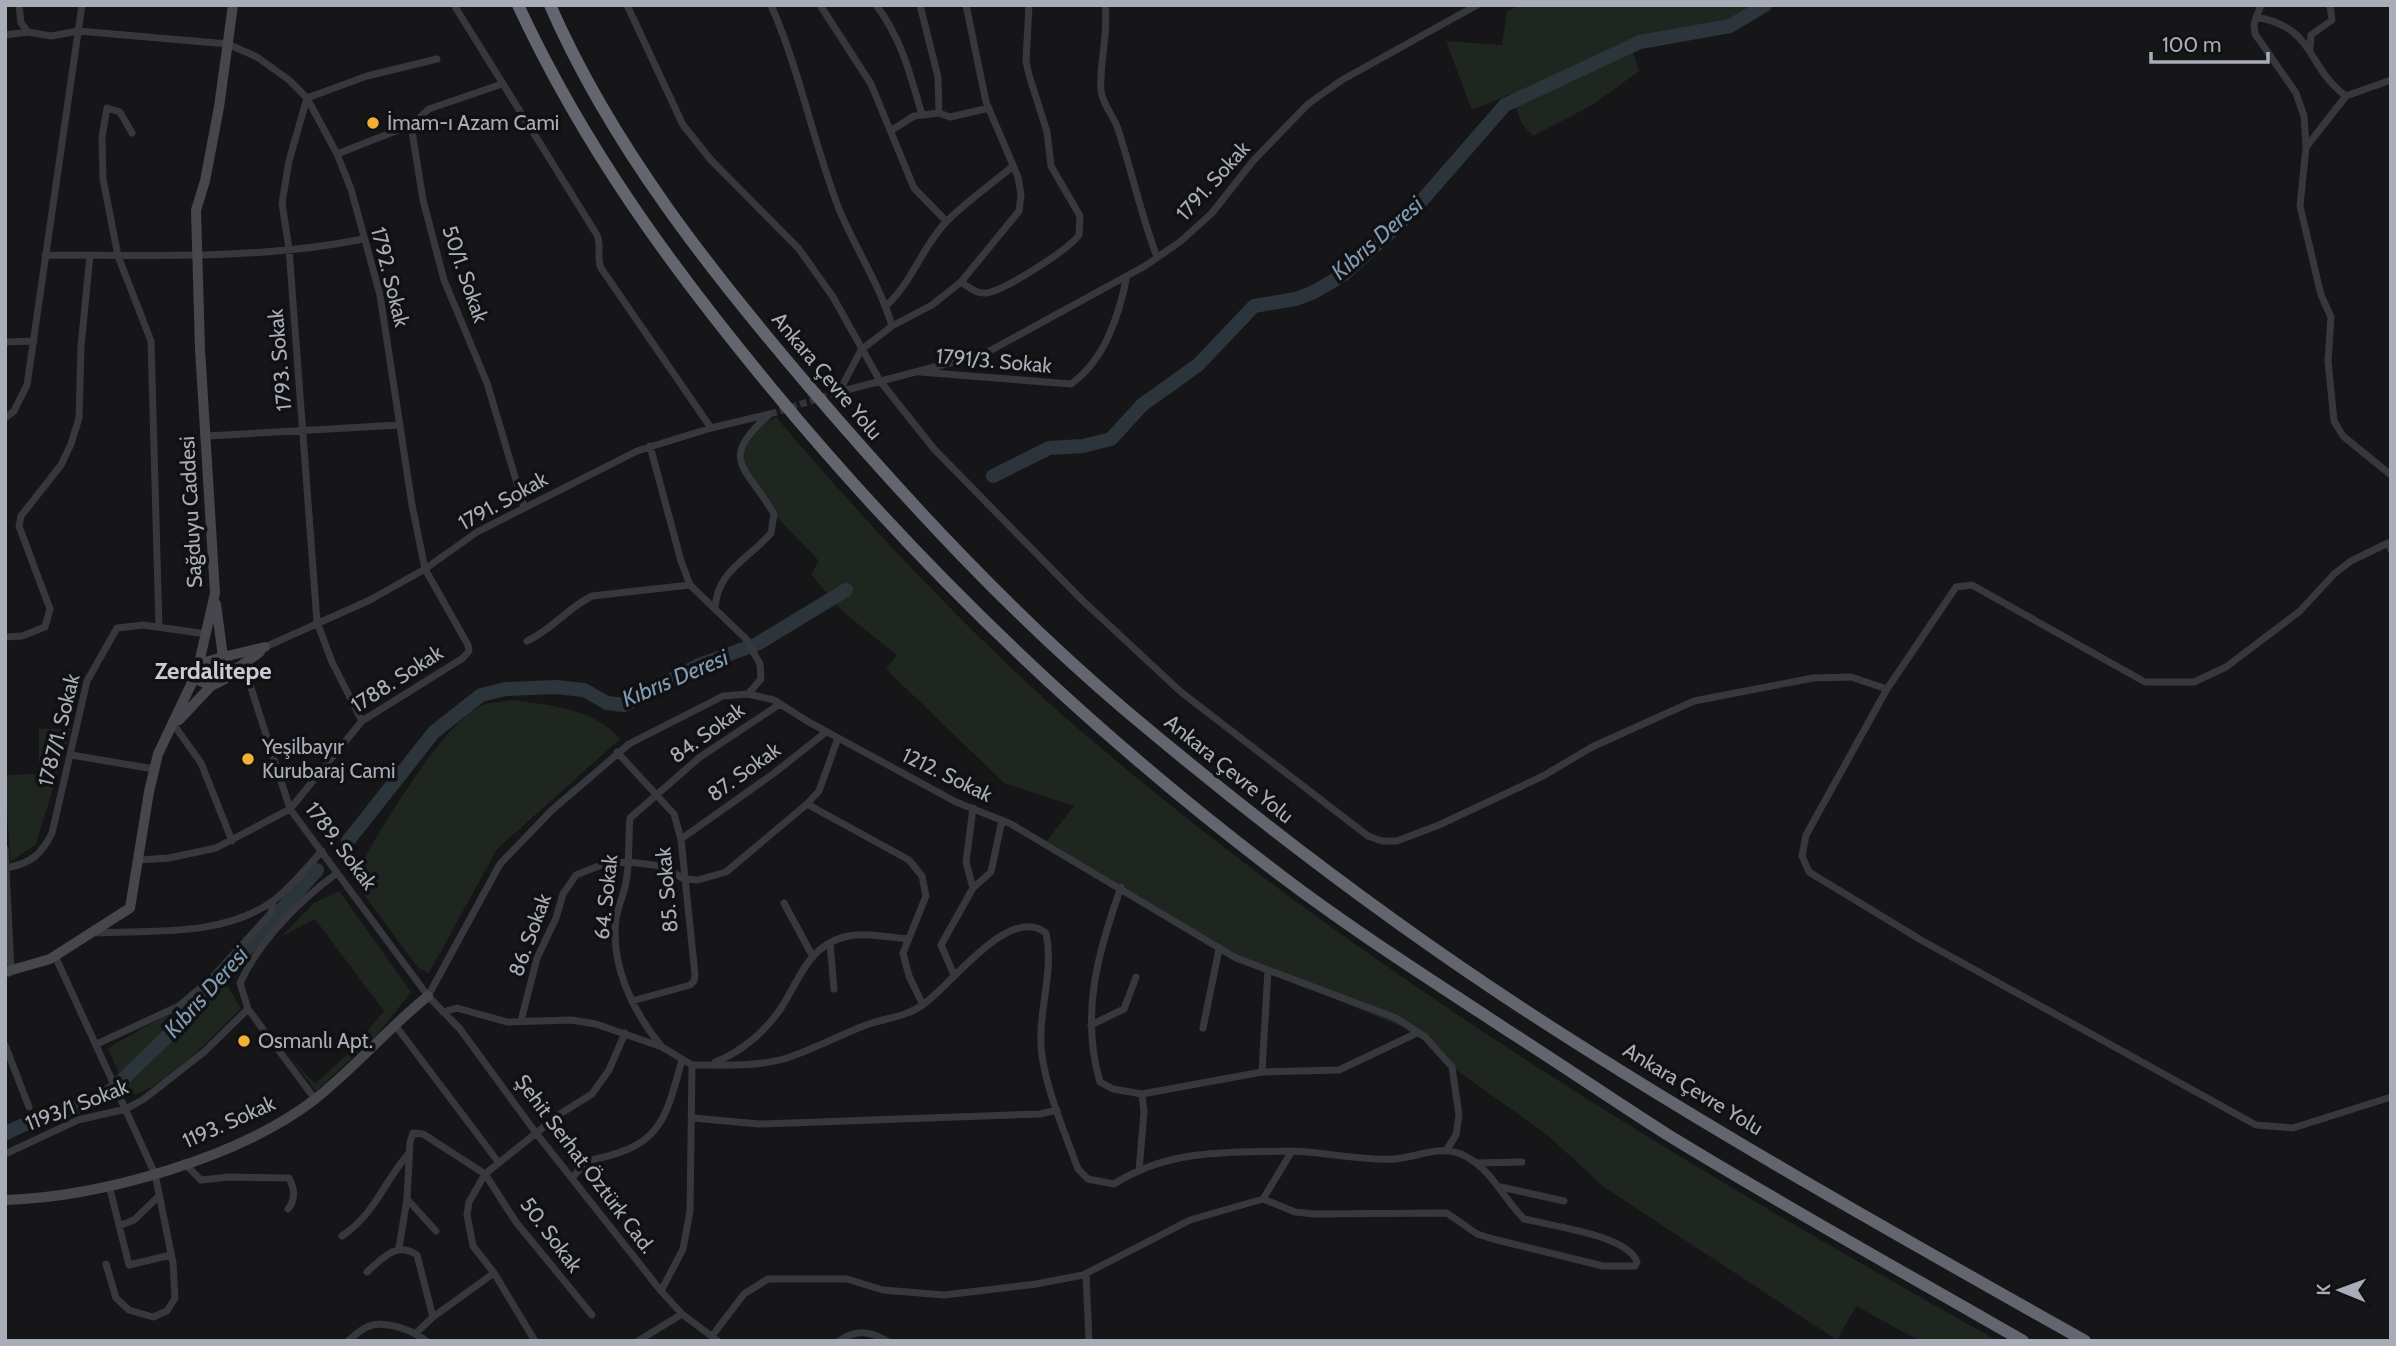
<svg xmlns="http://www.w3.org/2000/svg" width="2396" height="1346" font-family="Cabin,sans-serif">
<rect width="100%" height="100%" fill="#161618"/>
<path fill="#1e261f" d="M1520 5H1755L1740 18 1630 42 1639 71 1594 104 1533 136 1522 124 1511 94 1472 110 1446 41 1502 45 1507 11Z
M776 417C876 534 983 649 1101 748 1375 980 1686 1166 1998 1341H1920L1856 1306 1837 1340 1604 1187 1546 1134 1452 1067 1417 1033 1236 958 1045 843 1074 806 1004 783 886 669 897 655 842 611 811 574 819 561 774 514 741 459 745 436Z
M513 700C549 705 596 709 620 739L497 849 429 973 418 968 352 878C378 836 438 727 481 706 490 702 504 702 513 700Z
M39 729H71L36 844 10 862 5 775 39 774Z
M339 891 411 992 377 1035 316 1091 289 1056 315 1084 351 1051 384 1011 315 919 281 937 314 903Z
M229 969 233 973 226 983 241 1009C217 1031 160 1095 128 1095L108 1048 196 998Z"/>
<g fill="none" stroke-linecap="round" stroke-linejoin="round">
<path stroke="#2c353c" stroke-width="14" d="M993 476 1049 448 1083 446 1111 439 1142 405 1198 365 1254 306 1296 299 1314 292 1343 275 1411 213 1505 105 1640 42 1730 26 1765 5
M348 841 434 732 481 695 506 689 555 687 584 690 607 703 624 705 699 665 757 644 846 590
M121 1081 176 1028 317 870
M5 1134C39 1114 80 1112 111 1090"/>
<path stroke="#333438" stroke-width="7" stroke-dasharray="7 3.5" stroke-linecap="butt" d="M770 414 839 392"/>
<path stroke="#37383d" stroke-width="7" d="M19 5 21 23 28 32 51 36 78 31 228 44 257 57 289 80 307 98 337 154 351 189 380 295 412 505 425 569 468 645 469 651 463 658 362 721 290 809 216 848 169 858 139 860
M454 5 597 235C602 247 596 257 601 268L711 428
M627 5 683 125 711 160 799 249 833 297 880 381 934 449 1082 600 1181 692 1368 836 1382 841H1397L1439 825 1543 776 1592 747 1694 701 1813 678 1851 677 1887 689
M771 5C800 71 813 142 839 209 855 248 880 285 892 326
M820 5 871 84 914 188 946 221
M876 5C901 37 911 77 922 115
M920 5 938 77 939 113
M1105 5C1109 34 1099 62 1101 91 1103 106 1114 116 1118 129 1132 172 1141 215 1157 257
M2261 5 2254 24 2255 34 2296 93 2304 116 2306 147 2300 206 2321 295 2331 317 2328 361 2334 421 2343 436 2391 475
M2256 17C2317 28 2305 66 2346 96
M5 35 28 32
M2310 48 2311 35 2332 20 2330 5
M411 125 423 200 444 280 487 383 524 507
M892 130 914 116 939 113 950 117 989 108
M132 133 120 112 107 108 102 137 103 179 118 256 151 341 159 627
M2307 146 2346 96 2391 80
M337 154 411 125 429 109 502 84
M45 255C150 255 260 260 363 239
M961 282C969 287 976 294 986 293 1004 291 1068 250 1079 235L1080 216 1051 166 1047 132 1029 75 1026 61 1029 5
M886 306C913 281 922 247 946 222 963 204 993 183 1013 166
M5 342 34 341
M920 372 1071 384C1105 360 1119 315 1127 276
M839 392 984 354 1145 266 1181 241 1212 213 1253 161 1308 104 1342 80 1477 5
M839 392 861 350 892 326 932 305 961 282 1019 211 1021 195 1018 177 986 102 966 5
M5 418 14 411 27 385 82 5
M207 436 400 425
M650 446 681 561 690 585 746 639 760 664 761 679 748 694
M2391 550 2388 543 2351 561 2334 574 2300 611 2226 667 2194 682H2145L1972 585 1956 587 1887 689 1806 835 1802 856 1809 872 1921 940 2256 1125 2293 1128 2391 1097
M715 609C717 570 748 560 771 533L774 514C747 467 717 460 768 416
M5 637 22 636 45 627 50 609 19 526 21 516 61 465 71 444 79 418 81 346 90 255
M527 641C553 629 566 609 592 596L690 585
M265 647 370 600 425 569 477 532 637 451 711 428 770 414
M243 663 290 809 428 996 460 1029 536 1133 661 1291 682 1314 718 1341
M362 721 332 662 317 622 289 249 282 203 289 161 307 98 367 76 437 59
M174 725 201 763 232 841
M617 752 674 814 681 839 695 975 694 981 690 985 632 1001
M71 755 154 769
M807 804 909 860 922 876 926 896 903 953 909 976 923 1005
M681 839 773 774 826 732
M5 849 11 971 9 973
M7 868C31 863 41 855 52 833L87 681 117 628 143 625 207 634
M1121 887C1098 952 1080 1014 1100 1082L1113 1089 1142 1094 1262 1072 1339 1070 1417 1033
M973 888 991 872 1002 820
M784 903 813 957
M94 933C152 930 223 937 273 901 291 887 307 867 322 851
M830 943 834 989
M55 956 155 1174 173 1263 175 1298 167 1311 153 1317 129 1310 116 1298 106 1264
M954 975 941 945 973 888 966 862 973 808
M428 996 500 864 552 810 629 744 723 696 748 694 774 700 807 721 956 802 1011 824 1236 958 1396 1018 1425 1037 1452 1067 1459 1115 1456 1135 1447 1149
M248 1009 315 1099
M443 1012 457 1008 507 1022 571 1020 596 1024 662 1047 692 1065
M521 1021 537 958 556 918 563 894 576 875 604 864 629 862 662 866 684 879 698 880 726 872 807 804 819 791 838 738
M395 1025 499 1163
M1091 1025 1124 1009 1136 977
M1203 1028 1219 949
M99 1043 179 1006 211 979 271 913 273 901
M5 1045 29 1107
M662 1047C633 1012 610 965 616 919 618 906 624 895 626 882 630 861 628 839 630 818L700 757 780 704
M715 1062C740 1053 766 1031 781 1008 799 981 807 947 844 937 864 932 887 937 908 939
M1262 1072 1268 970
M693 1118 759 1124 1040 1114 1057 1110
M5 1154 78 1120 126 1109 144 1099 204 1052 248 1009 240 983C260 940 299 901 337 873
M184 1163 201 1180 229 1177 289 1178C295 1189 296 1199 288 1209
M1476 1163 1522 1162
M1139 1171 1144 1112 1142 1094
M573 1177 586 1161C659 1147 664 1126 682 1060
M109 1185 129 1265 171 1255
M1501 1187 1564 1201
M407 1199 436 1231
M119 1226 134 1220 159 1196
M342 1236C377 1212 382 1184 409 1153
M399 1248 407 1199 410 1142 413 1133 423 1134 485 1174 516 1222 592 1315
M367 1272C383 1258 396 1241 417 1255L433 1317
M1086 1274 1089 1341
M661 1291 683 1249 690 1211 692 1065C722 1065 758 1067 787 1058 814 1049 840 1035 866 1025 885 1018 905 1017 921 1006 949 989 1008 903 1046 933 1055 973 1036 1015 1042 1056 1048 1095 1065 1133 1078 1169L1088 1179 1114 1184C1171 1148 1227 1153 1292 1151
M415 1334 433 1317 494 1273
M712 1336 744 1294 768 1279H847L883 1290 944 1295 1036 1284 1083 1275 1190 1220 1263 1199 1292 1151C1326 1152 1360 1161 1394 1159 1419 1157 1443 1143 1467 1157 1493 1172 1504 1199 1524 1219 1551 1226 1628 1235 1637 1262L1635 1266H1603L1493 1239 1477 1234 1447 1213 1315 1214 1295 1212 1263 1199
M348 1341C354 1336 360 1330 367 1327 383 1319 413 1330 426 1341
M535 1341 494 1273 473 1246 467 1215 469 1202 485 1174 560 1114 592 1094 609 1070 625 1033
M638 1341 682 1314
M839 1341C856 1329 869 1331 887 1341"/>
<path stroke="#45474d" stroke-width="10" d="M216 604 223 657 265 647
M223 657 230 667 225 679 211 686 198 680 197 672 205 662Z
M229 674 260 652
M179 720 211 686
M5 972 50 959 130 908 149 792 158 754 197 672 215 593 200 349 196 210 205 181 219 107 233 5
M5 1200C101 1197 238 1158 314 1100 355 1068 388 1028 428 996"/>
<path stroke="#63666e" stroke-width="12" d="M518 5C585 149 672 268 772 389 923 572 1095 735 1284 878 1354 931 1430 979 1504 1028 1559 1063 1613 1100 1668 1135 1784 1206 1905 1273 2023 1341
M550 5C612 147 712 273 812 390 909 503 1010 612 1124 709 1258 822 1400 930 1548 1025 1722 1137 1904 1239 2085 1341"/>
</g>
<g fill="#f2b134" stroke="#111113" stroke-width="2.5">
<circle cx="373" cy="123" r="7"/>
<circle cx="248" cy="759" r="7"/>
<circle cx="244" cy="1041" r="7"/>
</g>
<g text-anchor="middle" stroke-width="7" stroke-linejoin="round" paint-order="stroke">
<g font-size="21" fill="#a8adb8" stroke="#111113" text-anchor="start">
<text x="387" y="130">İmam-ı Azam Cami</text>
<text x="262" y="754">Yeşilbayır<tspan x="262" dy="24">Kurubaraj Cami</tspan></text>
<text x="258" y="1048">Osmanlı Apt.</text>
</g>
<g font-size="21" fill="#a8adb8" stroke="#111113">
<text transform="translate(1213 181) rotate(-48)" y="7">1791. Sokak</text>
<text transform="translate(465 274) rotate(71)" y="7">50/1. Sokak</text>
<text transform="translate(390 277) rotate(76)" y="7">1792. Sokak</text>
<text transform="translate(280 360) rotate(-95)" y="7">1793. Sokak</text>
<text transform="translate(994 361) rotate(5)" y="7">1791/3. Sokak</text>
<text transform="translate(827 376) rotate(50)" y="7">Ankara Çevre Yolu</text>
<text transform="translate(503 501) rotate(-29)" y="7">1791. Sokak</text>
<text transform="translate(191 512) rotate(-93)" y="7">Sağduyu Caddesi</text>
<text transform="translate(397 679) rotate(-33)" y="7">1788. Sokak</text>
<text transform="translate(59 730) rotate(-76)" y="7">1787/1. Sokak</text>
<text transform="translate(707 733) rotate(-36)" y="7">84. Sokak</text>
<text transform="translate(1229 769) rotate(39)" y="7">Ankara Çevre Yolu</text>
<text transform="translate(744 772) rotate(-36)" y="7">87. Sokak</text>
<text transform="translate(947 775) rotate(26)" y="7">1212. Sokak</text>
<text transform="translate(341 846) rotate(53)" y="7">1789. Sokak</text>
<text transform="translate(667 890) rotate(-95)" y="7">85. Sokak</text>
<text transform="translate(606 897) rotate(-84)" y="7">64. Sokak</text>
<text transform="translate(530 935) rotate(-70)" y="7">86. Sokak</text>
<text transform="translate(1693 1089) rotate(31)" y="7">Ankara Çevre Yolu</text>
<text transform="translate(77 1105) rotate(-21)" y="7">1193/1 Sokak</text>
<text transform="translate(229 1122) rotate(-24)" y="7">1193. Sokak</text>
<text transform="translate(585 1164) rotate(53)" y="7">Şehit Serhat Öztürk Cad.</text>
<text transform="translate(551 1235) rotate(53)" y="7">50. Sokak</text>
</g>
<g font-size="23" font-style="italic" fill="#7f9bb3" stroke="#111113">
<text transform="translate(1377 238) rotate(-41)" y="8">Kıbrıs Deresi</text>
<text transform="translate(675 678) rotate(-23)" y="8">Kıbrıs Deresi</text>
<text transform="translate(206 992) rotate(-48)" y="8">Kıbrıs Deresi</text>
</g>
<g font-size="24" font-weight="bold" fill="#c9ccd4" stroke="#111113">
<text x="213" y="679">Zerdalitepe</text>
</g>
</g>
<rect width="2396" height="1346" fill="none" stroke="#a8adb8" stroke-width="14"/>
<g transform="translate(2340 1290) rotate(271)" stroke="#111113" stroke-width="5" paint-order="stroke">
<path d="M0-5L12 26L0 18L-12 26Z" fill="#a8adb8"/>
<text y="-10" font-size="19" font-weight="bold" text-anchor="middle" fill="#a8adb8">K</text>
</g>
<path d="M2151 52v10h117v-10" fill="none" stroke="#a8adb8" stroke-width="3.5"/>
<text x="2162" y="52" font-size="21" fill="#a8adb8" stroke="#111113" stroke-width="5" paint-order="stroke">100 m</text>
</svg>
